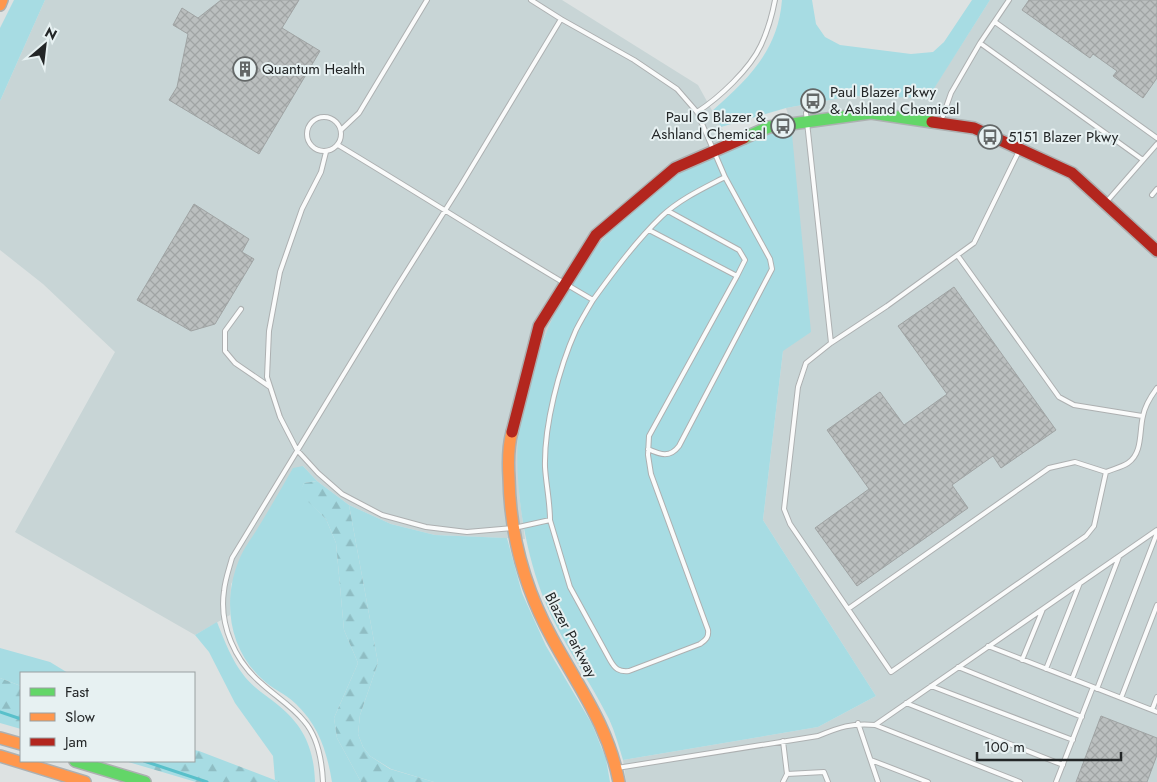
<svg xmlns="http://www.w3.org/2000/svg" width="1157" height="782" font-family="Jost,sans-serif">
<defs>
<pattern id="forest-firs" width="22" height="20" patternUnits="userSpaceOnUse" patternTransform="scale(1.25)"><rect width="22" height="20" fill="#a7dce3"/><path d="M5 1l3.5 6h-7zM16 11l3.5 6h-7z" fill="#8fbdc3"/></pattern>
<pattern id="building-cross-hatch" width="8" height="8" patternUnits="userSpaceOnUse" patternTransform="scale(1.25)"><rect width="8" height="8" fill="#bbbfbf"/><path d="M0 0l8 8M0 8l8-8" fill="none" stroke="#a0a4a4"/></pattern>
</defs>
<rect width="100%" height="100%" fill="#dde2e2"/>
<path fill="#c8d5d6" d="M45 0H562L698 85 731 145 679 172 641 201 603 239 577 273 540 345 525 396 518 438 519 493 525 539 435 535 391 524 349 505 317 481 303 466 231 584 230 615 195 635 15 532 115 352 43 284 0 250V101Z
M990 0H1157V782H626L623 760 818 727 876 696 763 520 783 351 791 124 786 108 852 96 928 97Z"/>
<path fill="#a7dce3" d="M14 0H45L0 101V28Z
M782 0H812L816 24 825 37 840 45 911 54 933 52 944 42 972 0H990L928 98 852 96 786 108 721 127 712 111C748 79 778 51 782 0Z
M791 124 811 332 783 351 763 520 876 696 818 727 623 760C619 747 615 732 609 719 586 673 554 632 538 583 523 537 515 487 518 438 520 416 526 394 532 373 557 288 605 222 678 173 713 150 752 138 791 124Z
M303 466 317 481 304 483 300 493 326 519 336 543 344 630 358 663 334 718 337 738 361 782H332C327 752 319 726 296 704 286 694 272 689 262 679 229 649 222 601 239 560 243 550 250 540 256 531 269 510 281 489 293 468Z
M349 505 391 524 435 535 507 538 522 593 546 646 592 724 606 759 610 782H434L391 769 370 756 363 747 358 734 360 715 378 663Z
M217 622C225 642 232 661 245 677 255 689 267 696 278 705 304 726 314 749 315 782H280L275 780 273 756 235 703 209 652 195 635Z
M0 648 50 662 68 673H21V686L0 678Z"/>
<path fill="url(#forest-firs)" d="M317 481 349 505 378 663 360 715 358 734 363 747 370 756 390 769 434 782H361L337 738 334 718 358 663 344 630 336 543 326 519 299 493 304 483Z
M0 678 21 686V729L0 723Z
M194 750 199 751 280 782H196L125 761H194Z"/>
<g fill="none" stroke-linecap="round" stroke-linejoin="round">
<path stroke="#59c0ca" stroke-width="3" d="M0 712 21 719
M144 761 207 782"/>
</g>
<path fill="url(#building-cross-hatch)" stroke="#9fa3a3" d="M221 0H299L282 28 320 51 259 154 169 100 177 87 188 34 173 25 182 8 198 18Z
M1029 0H1157V78L1143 98 1113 76 1117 71 1093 54 1090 58 1022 10Z
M194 204 249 239 242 252 254 259 215 324 191 331 137 300Z
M954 287 1056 430 1001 468 993 456 952 485 968 508 857 586 815 528 869 489 827 430 880 392 904 425 947 394 898 326Z
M1101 716 1157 738V755L1147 782H1076Z"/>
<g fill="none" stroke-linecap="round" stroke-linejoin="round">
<g stroke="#adb0b1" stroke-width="6">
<path id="lane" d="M531 0 561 19
M995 22 1157 138
M980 43 1143 160
M697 112C719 98 750 69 761 45 768 30 772 16 775 0
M806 113 831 343 806 363 798 387 784 509 790 524 891 672 1086 536 1094 526 1106 472C1113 469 1122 467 1128 463 1143 453 1139 431 1143 416 1145 405 1151 396 1157 388
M943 116 951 93 980 43 1009 0
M307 134a17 17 0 1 1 34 0a17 17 0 1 1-34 0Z
M341 130 359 113 427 0
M326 152 321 172 302 209 280 272 269 331 267 377 280 417 297 450 318 473 342 494 382 515 426 527 467 532 514 528 550 520C550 502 546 484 545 467 544 425 559 368 576 330 581 320 587 310 593 300
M1152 195 1157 189
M1109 199 1157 144
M668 211 739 250 745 260 737 276
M958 256 1059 397 1074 405 1142 416
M241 309 225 331V351L235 363 270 387
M831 343 887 306 974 243 1018 153 1020 141
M648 449C661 455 670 458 679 446L772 269 770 259 725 177
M550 520 570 587 610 660C615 669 619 672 629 671L700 644C706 640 709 637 708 630L651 474 648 455 649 436 737 276 649 230
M848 609 1049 468 1075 462 1106 472
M988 646 1157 712
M1022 660 1043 609
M958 667 1082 717
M1046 669 1080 583
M1072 679 1119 557
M931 686 1073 740
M1097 689 1157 533
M1121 698 1157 605
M906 703 1063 765
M1152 710 1157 697
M858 723 878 782
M875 725 1020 782
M783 741 787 774 824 772 828 782
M871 760 928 782
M617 768 818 736C840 727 851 723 875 725L1157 530
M323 782C322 761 318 737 304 721 292 706 275 696 261 683 235 661 219 625 224 591 225 580 229 569 232 558L395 290 461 185 561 19 634 60 677 89 697 112 725 177C704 188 680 199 662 216 636 241 614 271 593 300 507 250 423 196 338 145
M783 782 787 774
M1056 782 1093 687"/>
</g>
<g stroke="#adb0b1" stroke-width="14">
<path id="fast" d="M744 138 769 127 871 113 932 122
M75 761 145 782"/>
</g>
<g stroke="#adb0b1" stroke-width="14">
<path id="slow" d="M0 5 2 0
M512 432C508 447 508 463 509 478 510 534 525 589 552 638 579 688 608 725 619 782
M0 738 21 744
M0 756 85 782"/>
</g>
<g stroke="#adb0b1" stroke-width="14">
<path id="jam" d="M932 122 974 128 1072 173 1157 251
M512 432 539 326 596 235 675 168 744 138"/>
</g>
<use href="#lane" stroke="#fafbfb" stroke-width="4"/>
<use href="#fast" stroke="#63d668" stroke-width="11"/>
<use href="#slow" stroke="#ff974d" stroke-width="11"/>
<use href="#jam" stroke="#b3261e" stroke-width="11"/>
</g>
<defs>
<g id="building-ring" transform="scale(1.25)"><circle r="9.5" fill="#e7f1f2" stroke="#646868" stroke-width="1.5"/><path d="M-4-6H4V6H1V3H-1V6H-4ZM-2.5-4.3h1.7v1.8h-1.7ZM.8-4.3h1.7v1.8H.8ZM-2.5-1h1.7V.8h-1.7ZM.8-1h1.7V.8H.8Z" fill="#646868"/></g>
<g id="bus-ring" transform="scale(1.25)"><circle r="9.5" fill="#e7f1f2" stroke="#646868" stroke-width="1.5"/><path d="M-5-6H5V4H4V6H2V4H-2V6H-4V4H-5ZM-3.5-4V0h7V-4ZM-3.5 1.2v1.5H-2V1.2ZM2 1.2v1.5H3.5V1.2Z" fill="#646868"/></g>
</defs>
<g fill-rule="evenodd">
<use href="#building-ring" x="245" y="69"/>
<use href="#bus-ring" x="813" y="101"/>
<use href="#bus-ring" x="783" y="126"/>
<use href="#bus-ring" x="990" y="137"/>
</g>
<g text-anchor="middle" stroke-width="4" stroke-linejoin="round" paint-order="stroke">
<g font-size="15" fill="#232627" stroke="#e7f1f2" text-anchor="start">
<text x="262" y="74">Quantum Health</text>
<text x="830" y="97">Paul Blazer Pkwy<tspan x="830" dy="17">&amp; Ashland Chemical</tspan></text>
<text x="766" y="122" text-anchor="end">Paul G Blazer &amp;<tspan x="766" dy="17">Ashland Chemical</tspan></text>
<text x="1008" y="142">5151 Blazer Pkwy</text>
</g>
<g font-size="15" fill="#232627" stroke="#e7f1f2">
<text transform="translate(571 635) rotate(62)" y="5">Blazer Parkway</text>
</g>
</g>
<rect x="20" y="672" width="175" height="90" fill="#e7f1f2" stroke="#99a0a1"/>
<rect x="30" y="688" width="25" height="8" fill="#63d668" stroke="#99a0a1"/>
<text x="65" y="697" font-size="15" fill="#232627">Fast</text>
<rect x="30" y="713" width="25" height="8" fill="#ff974d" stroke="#99a0a1"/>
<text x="65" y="722" font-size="15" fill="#232627">Slow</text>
<rect x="30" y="738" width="25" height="8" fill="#b3261e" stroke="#99a0a1"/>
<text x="65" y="747" font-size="15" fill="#232627">Jam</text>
<g transform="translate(45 45) rotate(28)" stroke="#e7f1f2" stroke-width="4" paint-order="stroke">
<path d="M0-4L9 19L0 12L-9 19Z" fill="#232627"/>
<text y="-8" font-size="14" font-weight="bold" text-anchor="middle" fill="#232627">N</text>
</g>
<path d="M977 752v8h144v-8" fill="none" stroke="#232627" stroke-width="2.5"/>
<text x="984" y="752" font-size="15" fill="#232627" stroke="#e7f1f2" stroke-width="4" paint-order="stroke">100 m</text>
</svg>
